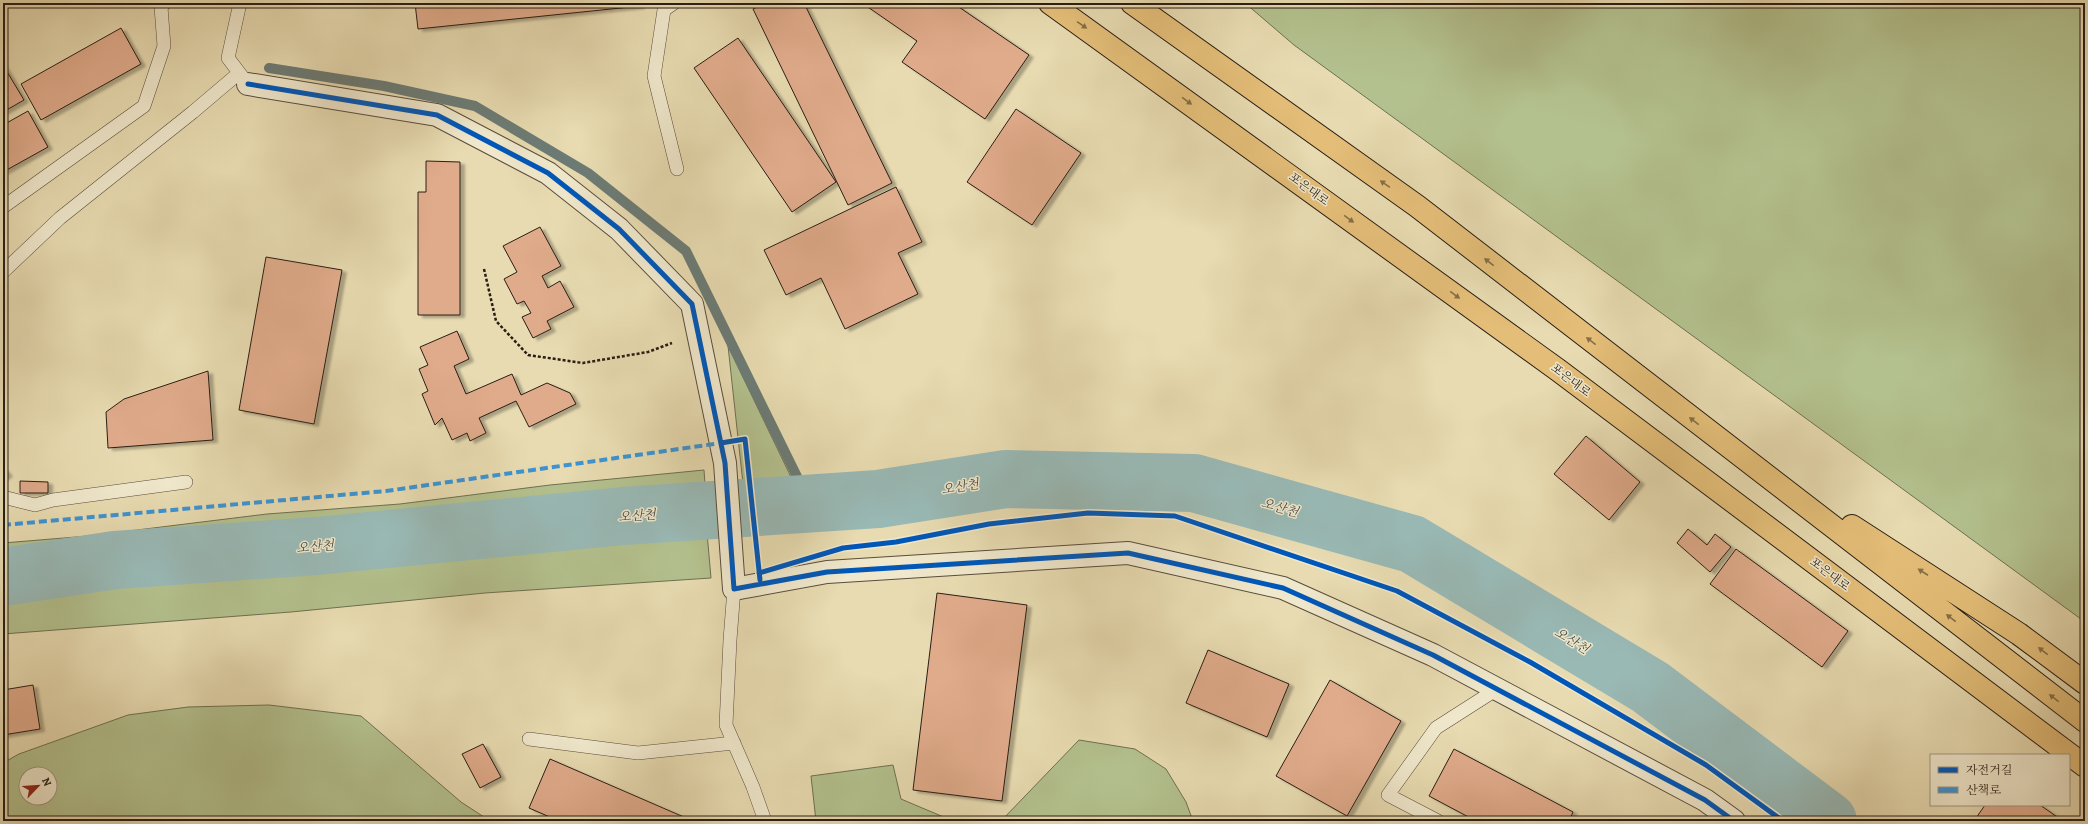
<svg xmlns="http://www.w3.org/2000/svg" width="2088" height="824" font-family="Alegreya,'Noto Serif KR',serif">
<defs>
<filter id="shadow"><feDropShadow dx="4.5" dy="2.5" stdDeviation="1" flood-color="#0004"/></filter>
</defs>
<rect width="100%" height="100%" fill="#e8dbb1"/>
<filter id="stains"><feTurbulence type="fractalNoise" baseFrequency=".005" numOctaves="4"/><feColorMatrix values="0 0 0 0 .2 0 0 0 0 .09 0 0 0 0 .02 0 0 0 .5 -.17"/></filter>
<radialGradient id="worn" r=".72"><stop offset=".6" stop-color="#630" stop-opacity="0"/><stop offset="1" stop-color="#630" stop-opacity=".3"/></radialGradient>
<path fill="#b3c18e" stroke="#6e7052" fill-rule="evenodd" d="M1245 3H2085V622L1294 45Z
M728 346 802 500 745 502Z
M704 470 706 499 316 541 115 553 3 569V543L88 536 267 514 400 504 550 485Z
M706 521 711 578 485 593 291 612 3 634V586L127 569Z
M269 705 361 716 461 802 490 821H3V763L19 754 128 715 188 707ZM26 774H50V798H26Z
M1079 740 1135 749 1166 769 1186 802 1193 821H1001Z
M893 765 901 799 953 821H816L811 776Z"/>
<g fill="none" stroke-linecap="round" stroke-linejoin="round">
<path stroke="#6c7b75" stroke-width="10" d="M269 68 384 86 475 106 588 173 686 251 810 503"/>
<path stroke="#99b9b5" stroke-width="58" d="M3 577 115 560 317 546 623 516 878 499 1006 479 1194 483 1412 544 1650 687 1828 821"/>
</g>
<path fill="#e0ab8b" stroke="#291e15" filter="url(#shadow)" d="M415 3H640V6L418 29Z
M766 3H804L892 183 848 205 753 9Z
M862 3H953L1029 55 985 119 902 62 917 41Z
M121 28 141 64 41 120 21 84Z
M738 38 836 182 792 212 694 68Z
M3 65 24 100 3 112Z
M1016 109 1081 153 1032 225 967 182Z
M28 111 48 147 3 172V125Z
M426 161 460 162V315H418V192H426Z
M896 187 922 242 898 253 918 294 845 329 821 278 786 295 764 250Z
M540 227 561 266 542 276 548 288 560 281 574 307 547 321 551 329 533 338 522 317 531 313 524 301 517 304 504 279 517 272 503 246Z
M266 257 342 270 314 424 239 410Z
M457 331 469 359 454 366 466 394 512 374 521 395 547 383 570 393 576 404 529 427 516 401 479 418 486 433 470 441 467 433 452 440 442 418 435 425 422 394 428 391 419 369 428 365 420 347Z
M208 371 213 440 108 448 106 412 124 399Z
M1586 436 1640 482 1609 520 1554 474Z
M3 468 8 474 3 478Z
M20 481 48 482V493H20Z
M1688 529 1707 545 1715 534 1731 547 1710 572 1677 543Z
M1736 549 1848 631 1822 667 1710 584Z
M937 593 1027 605 1002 801 913 790Z
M1208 650 1289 684 1267 737 1186 703Z
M1330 680 1401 721 1347 816 1276 776Z
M33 685 40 729 3 735V690Z
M483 744 501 777 480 788 462 754Z
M1454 749 1573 812 1569 821H1476L1429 796Z
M550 759 693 821H559L529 808Z
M1985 805H2040L2063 821H1974Z"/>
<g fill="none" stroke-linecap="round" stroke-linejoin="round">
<g stroke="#594d3c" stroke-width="14">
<path id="lane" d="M240 3 228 58 244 79
M674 3 664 10 654 76 677 169
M3 207 144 106 164 46 161 7 165 3
M3 272 60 218 193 112 239 73
M3 497 35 505 53 500 186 482
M734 589 730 640 726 725 753 787 765 821
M529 739 638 753 734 743
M1438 821 1388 795 1436 728 1497 689"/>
</g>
<g stroke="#594d3c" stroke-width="24">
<path id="street" d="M248 84 437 115 548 173 619 229 692 304 725 463 734 589 827 572 1128 553 1283 588 1433 655 1705 800 1734 821"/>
</g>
<g stroke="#291e15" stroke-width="24">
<path id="highway" d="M1050 3 1558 370 2085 766
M1132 3 1417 206 2085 721
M1852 526 2019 634 2085 683"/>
</g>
<path stroke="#291e15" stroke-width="2.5" stroke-dasharray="3 2" stroke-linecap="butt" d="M484 269 496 321 528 355 583 363 648 352 672 343"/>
<use href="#lane" stroke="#f0e8cc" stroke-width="13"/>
<use href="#street" stroke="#f0e8cc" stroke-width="22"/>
<use href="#highway" stroke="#e4be78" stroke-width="22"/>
<path stroke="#3c94d3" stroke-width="4" stroke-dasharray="8 4" stroke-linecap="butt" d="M3 525 386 491 721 443"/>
<g stroke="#f0e8cc" stroke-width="8">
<path id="cycleway" d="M248 84 437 115 548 173 619 229 692 304 725 463 734 589 827 572 1128 553 1283 588 1433 655 1705 800 1734 821
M721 443 745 439 760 580
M759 573 843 548 896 542 989 524 1088 513 1175 516 1397 591 1530 662 1706 765 1783 821"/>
</g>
<use href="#cycleway" stroke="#0057b8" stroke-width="5"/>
</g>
<defs><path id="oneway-solid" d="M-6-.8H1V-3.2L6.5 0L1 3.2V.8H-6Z"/></defs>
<g fill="#866e46">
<use href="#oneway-solid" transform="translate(1082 25) rotate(35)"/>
<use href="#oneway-solid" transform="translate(1187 101) rotate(36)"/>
<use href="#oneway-solid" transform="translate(1385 184) rotate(-145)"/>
<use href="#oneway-solid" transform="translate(1349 219) rotate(36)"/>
<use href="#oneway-solid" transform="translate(1489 262) rotate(-142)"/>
<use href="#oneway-solid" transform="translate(1455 295) rotate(36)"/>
<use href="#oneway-solid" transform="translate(1591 341) rotate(-142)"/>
<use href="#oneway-solid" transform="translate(1694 421) rotate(-142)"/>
<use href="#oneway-solid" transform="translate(1923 572) rotate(-147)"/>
<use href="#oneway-solid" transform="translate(1951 618) rotate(-142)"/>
<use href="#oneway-solid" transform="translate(2043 651) rotate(-143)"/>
<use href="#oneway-solid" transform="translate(2054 698) rotate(-142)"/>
</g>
<g text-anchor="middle" stroke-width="3" stroke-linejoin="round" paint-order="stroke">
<g font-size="12" fill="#291e15" stroke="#f0e8cc">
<text transform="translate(1309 189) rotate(36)" y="4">포은대로</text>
<text transform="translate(1571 380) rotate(37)" y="4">포은대로</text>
<text transform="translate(1830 574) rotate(37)" y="4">포은대로</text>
</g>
<g font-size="13" font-style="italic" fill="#4b4c45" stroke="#f0e8cc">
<text transform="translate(960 486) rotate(-9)" y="5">오산천</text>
<text transform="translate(1280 507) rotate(16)" y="5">오산천</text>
<text transform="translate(637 515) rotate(-4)" y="5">오산천</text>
<text transform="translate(315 546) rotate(-5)" y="5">오산천</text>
<text transform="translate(1572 640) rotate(31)" y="5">오산천</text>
</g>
</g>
<rect width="2088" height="824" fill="none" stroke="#e8dbb1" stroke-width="16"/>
<rect x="4" y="4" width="2080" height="816" fill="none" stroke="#291e15" stroke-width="2"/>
<rect x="8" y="8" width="2072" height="808" fill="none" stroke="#291e15"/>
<rect x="1930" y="754" width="140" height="52" fill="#f0e8cc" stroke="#a09783"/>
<rect x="1938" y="767" width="20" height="6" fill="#0057b8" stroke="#a09783"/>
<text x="1966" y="774" font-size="12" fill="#291e15">자전거길</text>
<rect x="1938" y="787" width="20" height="6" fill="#3c94d3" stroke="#a09783"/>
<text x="1966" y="794" font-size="12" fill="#291e15">산책로</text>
<g transform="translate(38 786) rotate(65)"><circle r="19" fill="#f0e8cc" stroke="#a09783"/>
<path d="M0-3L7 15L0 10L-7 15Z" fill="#8f2418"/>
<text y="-6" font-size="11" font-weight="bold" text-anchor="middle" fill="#291e15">N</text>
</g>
<rect width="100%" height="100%" filter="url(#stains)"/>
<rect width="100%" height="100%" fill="url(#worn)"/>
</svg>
